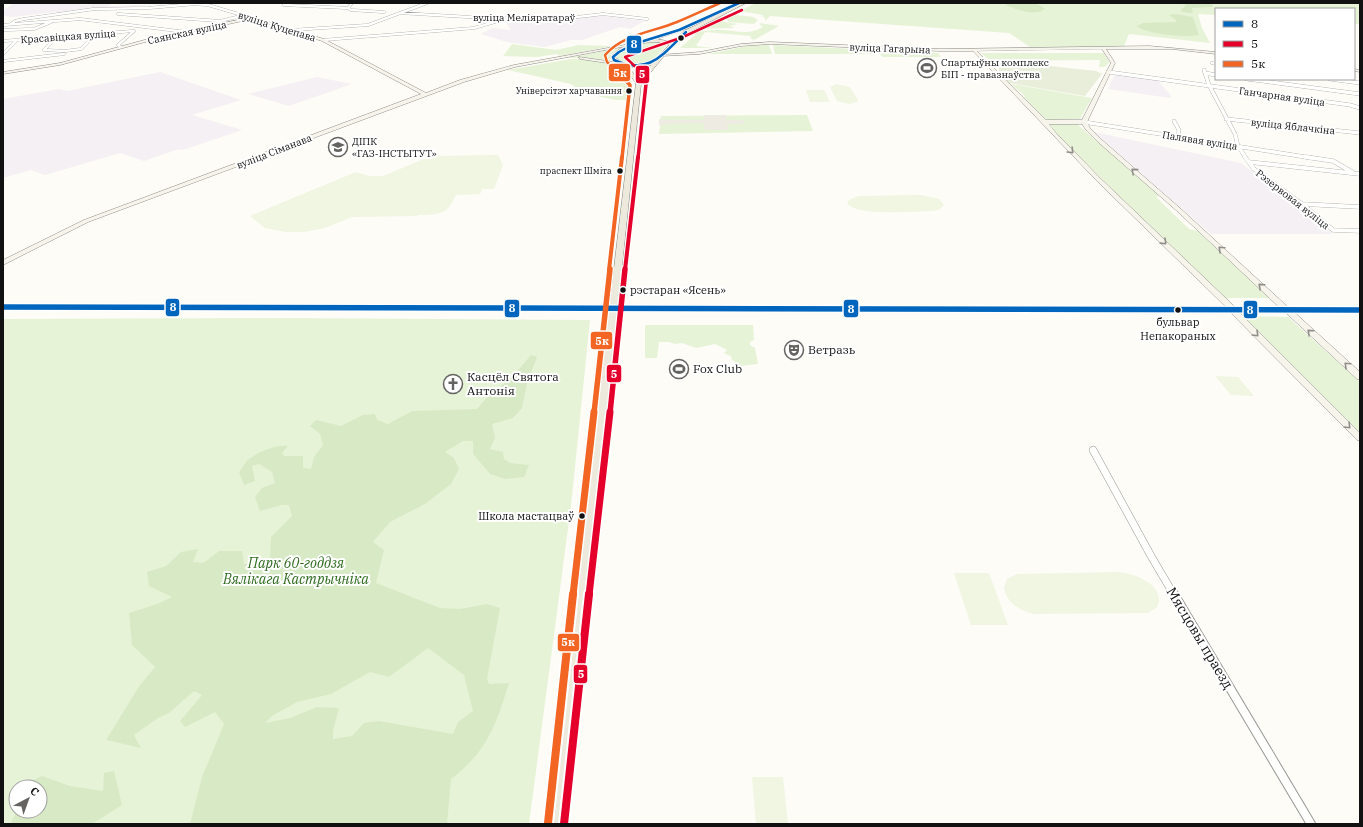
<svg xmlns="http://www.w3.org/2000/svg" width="1363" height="827" font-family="'IBM Plex Serif',serif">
<rect width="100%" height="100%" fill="#fdfcf7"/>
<path fill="#f5f0f3" d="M15 3H81L79 5 113 3 109 6 169 4 90 9 57 14 55 12 12 17 3 16V10Z
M604 16 645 21 630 29 620 27 582 40H571L545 47 507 42 481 34 492 28 511 30 504 20 508 19Z
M160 72 241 100 192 115 242 130 183 150 179 149 144 161 120 153 45 175 31 170 3 178V99L59 89 67 91Z
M1115 74 1158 80 1171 96 1170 98 1108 89Z
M317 77 352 84 289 106 248 94Z
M1094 132 1241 163 1333 234H1211Z"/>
<path fill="#e7f3d7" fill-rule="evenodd" d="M756 3H1360V24H1354V9H1216V15L1198 14 1202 28 1210 43 1129 34 1124 46 1033 49 1009 33 770 16 765 21V18L762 16 763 15 740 11Z
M730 14 753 17 758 20 754 24 729 22 724 16Z
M720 17 724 22 738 24 729 26 734 27 732 28 698 29Z
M760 23 779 26 754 40 750 38 751 36 705 32 696 46 713 48H680L694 36 696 32C703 31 709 30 716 30 734 29 745 37 763 27L759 24Z
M647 42 665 43 667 45 650 63 630 65 616 60V57L620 52 630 47Z
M512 44 556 50 579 45 613 46 560 56 557 54 537 57 503 56Z
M752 45H769L772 54H708Z
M773 45 938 53 941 57H883L880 54H775Z
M620 48 611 54 610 61 587 58H567Z
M981 53H1104L1109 62C1106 67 1104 67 1099 67L1100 60 990 61Z
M571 59C585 59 624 60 630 75 633 82 630 93 629 100H616L583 93 571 84 508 70Z
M1011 84 1092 98 1080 119 1049 120 1044 118 1024 97 1025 96Z
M807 115 813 131 659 134 661 116Z
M1050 124H1077L1160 196 1156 197 1189 229 1197 231 1271 298H1223L1048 126Z
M1242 316 1288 317 1360 382V435Z
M286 318 590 320 571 506 529 824H3V319ZM16 787H40V811H16Z
M647 325H753L754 340 750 342V345L755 348 758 364 740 366 731 359 732 357 724 353 727 350 715 344 696 348 682 343 675 344 669 342H659L657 358H645V326Z"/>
<path fill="#d8eac5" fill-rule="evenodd" d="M1010 3C1020 3 1038 1 1045 9 1034 17 1016 9 1005 5Z
M1180 3H1212L1213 7 1192 8 1193 13H1188L1180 11 1186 5Z
M1176 14 1193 17 1199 35C1188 38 1145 34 1137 26L1143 23 1176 22V20L1169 15Z
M531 355 537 357 527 383 522 408 513 418 492 424 495 438 490 449 503 452 504 459 510 463 529 465 524 477 505 479 490 474 473 454V441H463L445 452 454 458 459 469 451 484 425 504 390 522 373 542 384 550 376 583 440 608 460 609 487 604 500 608 487 679 489 684 509 683C496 725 487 752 451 779L447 824H190L202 777 224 724 215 712 185 727 180 721 202 695 194 691 169 713 158 718 134 735 141 748 106 740 140 685 155 667 132 645 129 613 157 604 172 597 149 586 147 572 166 566 181 552 198 549 193 562 203 563 219 551H242L244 564 270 558 271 537 292 516 289 505H282L260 511 255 497 262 488 275 483 272 472 259 464 252 466 255 481 244 485 239 472C242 468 245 462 249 459 258 452 277 444 288 446L282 453 284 456H303V468L311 469 314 457 323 445 320 434 310 426 316 420 341 426 363 415 375 414 377 420 388 424 412 411 477 409 488 396 513 376ZM428 648 464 675 473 711 458 722 453 734 379 721 364 723 352 736 333 739V731L339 708 317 707 290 718 265 723 272 716 297 702 331 694 370 672 389 677Z
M114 771 122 805 92 824H10L17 811H40V787H28L31 781 42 776 70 786 103 791 104 773Z"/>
<path fill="#e9eedb" d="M1014 62 1096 71 1102 74 1085 96 1009 83 999 72V63Z"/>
<path fill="#f0f6e1" d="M836 84 850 87 858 100 857 102 849 104 837 101 830 87Z
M806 90H824L830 102H810Z
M498 155 503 165 494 189H482L480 194 456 195C448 211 445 214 425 215 421 215 420 214 416 216L352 217 325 228 304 232H286L265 228 250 216 356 172 369 176H383L431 156Z
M921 195 939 199 944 205 940 209 933 211C916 211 856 217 847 203L849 200 859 196Z
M1215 376 1238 377 1254 396 1231 395Z
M1120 572C1136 574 1167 586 1157 607L1148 613H1141L1033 614C1019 610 1007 603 1004 588L1007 579 1017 574Z
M954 573H989L1008 625H971Z
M752 777H783L788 824H756Z"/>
<path fill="#edebe2" d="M704 115H726L727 120H743L744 124H727L728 130H705L704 123 666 124 665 125H659V119H665L666 120H704Z"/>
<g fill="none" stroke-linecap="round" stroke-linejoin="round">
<g stroke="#979795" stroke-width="3">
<path id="minor-far4" d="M352 3 348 8 351 10 384 12
M192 4 208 5 252 18
M284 5 348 8
M400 13 469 17 529 18H569L603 14 647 19
M118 14 220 21 241 16
M11 24 15 21 24 19 94 9 148 8 195 4
M3 25 80 19 186 32
M3 30 34 29 51 22
M292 30 368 25 427 3
M57 37 44 50 65 51 81 49 96 34
M323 40 474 28 505 19
M3 41 133 31
M121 47 118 45 134 31
M3 54 17 40
M3 61 64 54
M1212 63 1216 64"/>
</g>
<g stroke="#979795" stroke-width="4">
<path id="minor-far3" d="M1204 70 1209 85 1235 134 1238 146 1246 158
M1108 72 1350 105 1360 108
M1205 73 1216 75
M1247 79 1360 94
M1330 79 1360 83
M1226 119 1360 133
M1174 121 1179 130 1178 137
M1084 122 1312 158"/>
</g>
<g stroke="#979795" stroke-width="4.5">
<path id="minor-far2" d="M1245 157 1254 169 1302 204 1333 230 1360 231
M1306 157 1333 161 1352 172
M1249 162 1360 174
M1302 204 1360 207"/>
</g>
<g stroke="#979795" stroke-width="8">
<path id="minor-far1" d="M1093 450 1151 556 1174 595"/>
</g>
<g stroke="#979795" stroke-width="10">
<path id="minor" d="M1174 594 1311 824"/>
</g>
<g stroke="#8e8d8b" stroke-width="1">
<path id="secondary" d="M252 17 324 39 426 93 460 80 514 65 630 44 632 45 515 67 464 82 88 222 3 265V260L84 220 421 94 322 41 252 19 149 41 60 65 3 74V72L60 63 148 39Z
M770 42 940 49 1149 46 1216 52V54L1172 49H1106L1115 63 1087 122 1090 128 1102 140 1181 209 1289 308H1360V312H1294L1360 372V380L1357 379 1285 312H1239L1360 433V441L1357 440 1230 312 3 309V305L1226 307 1096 180 973 51H940L770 44 741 46 700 54 661 56 659 55 700 52 741 44ZM1102 49 1111 63 1082 120H1046L977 51ZM1049 124H1082L1086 130 1098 142 1177 211 1280 308 1235 307 1100 178 1056 133Z
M579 57 621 63 623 64 621 65 580 59Z
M1354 69 1360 70V72L1354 71Z"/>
</g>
<g stroke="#858482" stroke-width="1">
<path id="primary" d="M741 3H746L688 33 668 51 641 84 564 824H548L636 83 627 71 615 63 611 57C621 44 639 39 655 39L654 37 689 26V28L657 39 672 42 684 31ZM658 42 669 45C665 49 661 54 656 59 647 67 624 67 615 57 626 45 643 42 658 42ZM651 65 639 80 628 67H642Z"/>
</g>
<use href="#minor-far4" stroke="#fffffe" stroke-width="2.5"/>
<use href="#minor-far3" stroke="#fffffe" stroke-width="3.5"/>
<use href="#minor-far2" stroke="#fffffe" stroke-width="4"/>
<use href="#minor-far1" stroke="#fffffe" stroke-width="7"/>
<use href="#minor" stroke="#fffffe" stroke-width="8"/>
<use href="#secondary" fill="#f6f4eb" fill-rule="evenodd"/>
<use href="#primary" fill="#ede9dc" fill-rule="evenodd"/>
<g stroke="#fff" stroke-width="4">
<path id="bus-1-far1" d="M686 32C663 54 649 76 614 60L613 57 619 52 634 44 679 30 739 3"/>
</g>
<g stroke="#fff" stroke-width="8">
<path id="bus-1" d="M3 307 1360 310"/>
</g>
<g stroke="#fff" stroke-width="4">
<path id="bus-2-far5" d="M639 70 625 57 683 37 742 10"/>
</g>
<g stroke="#fff" stroke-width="5">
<path id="bus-2-far4" d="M638 158 646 84 643 76 638 69"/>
</g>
<g stroke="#fff" stroke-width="6">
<path id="bus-2-far3" d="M625 270 638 157"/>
</g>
<g stroke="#fff" stroke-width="8">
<path id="bus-2-far2" d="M610 413 625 269"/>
</g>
<g stroke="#fff" stroke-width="10">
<path id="bus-2-far1" d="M589 595 610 412"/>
</g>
<g stroke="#fff" stroke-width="12">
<path id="bus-2" d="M564 824 589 594"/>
</g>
<g stroke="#fff" stroke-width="4">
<path id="bus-3-far5" d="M616 70 607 62 605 55C623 34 653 32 677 22 692 16 706 9 720 3"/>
</g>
<g stroke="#fff" stroke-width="5">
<path id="bus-3-far4" d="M614 69 630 85 622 158"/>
</g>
<g stroke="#fff" stroke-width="6">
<path id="bus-3-far3" d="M609 270 622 157"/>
</g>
<g stroke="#fff" stroke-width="8">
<path id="bus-3-far2" d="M594 413 610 269"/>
</g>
<g stroke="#fff" stroke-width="10">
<path id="bus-3-far1" d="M573 595 594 412"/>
</g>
<g stroke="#fff" stroke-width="12">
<path id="bus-3" d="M548 823 573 594"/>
</g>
<use href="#bus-1-far1" stroke="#0065bd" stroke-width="2.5"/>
<use href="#bus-1" stroke="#0065bd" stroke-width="5.5"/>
<use href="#bus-2-far5" stroke="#e4002b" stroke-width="2.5"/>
<use href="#bus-2-far4" stroke="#e4002b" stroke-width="3.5"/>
<use href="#bus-2-far3" stroke="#e4002b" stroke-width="4"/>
<use href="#bus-2-far2" stroke="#e4002b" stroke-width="5.5"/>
<use href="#bus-2-far1" stroke="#e4002b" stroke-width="7"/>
<use href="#bus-2" stroke="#e4002b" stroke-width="8"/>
<use href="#bus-3-far5" stroke="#f26522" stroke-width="2.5"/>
<use href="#bus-3-far4" stroke="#f26522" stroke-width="3.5"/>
<use href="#bus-3-far3" stroke="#f26522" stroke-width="4"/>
<use href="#bus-3-far2" stroke="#f26522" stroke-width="5.5"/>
<use href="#bus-3-far1" stroke="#f26522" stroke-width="7"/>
<use href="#bus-3" stroke="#f26522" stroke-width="8"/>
</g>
<defs><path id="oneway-chevron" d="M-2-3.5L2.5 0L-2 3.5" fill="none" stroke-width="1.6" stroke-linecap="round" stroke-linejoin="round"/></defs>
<g stroke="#8f8e89">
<use href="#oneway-chevron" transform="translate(1071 151) rotate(46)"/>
<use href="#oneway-chevron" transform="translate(1134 171) rotate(-139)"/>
<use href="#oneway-chevron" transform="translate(1164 242) rotate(44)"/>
<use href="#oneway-chevron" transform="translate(1221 249) rotate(-137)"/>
<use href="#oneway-chevron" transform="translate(1261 286) rotate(-138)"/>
<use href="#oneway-chevron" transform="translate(1310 332) rotate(-138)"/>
<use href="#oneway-chevron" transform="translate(1256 334) rotate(45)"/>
<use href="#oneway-chevron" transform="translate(1347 365) rotate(-137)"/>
<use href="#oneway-chevron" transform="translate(1348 426) rotate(45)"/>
</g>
<defs>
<g id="stadium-ring" transform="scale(1)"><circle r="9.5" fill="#fff" stroke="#646362" stroke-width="1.5"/><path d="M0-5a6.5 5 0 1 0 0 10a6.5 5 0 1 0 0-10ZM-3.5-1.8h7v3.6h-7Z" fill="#646362"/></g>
<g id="university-ring" transform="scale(1)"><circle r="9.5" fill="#fff" stroke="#646362" stroke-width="1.5"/><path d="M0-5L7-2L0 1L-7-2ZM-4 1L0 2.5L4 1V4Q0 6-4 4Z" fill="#646362"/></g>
<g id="theatre-ring" transform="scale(1)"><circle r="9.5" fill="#fff" stroke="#646362" stroke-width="1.5"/><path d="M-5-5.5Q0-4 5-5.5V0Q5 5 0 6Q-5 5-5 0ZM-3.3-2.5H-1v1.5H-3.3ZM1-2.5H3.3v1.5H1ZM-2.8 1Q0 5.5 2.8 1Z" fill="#646362"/></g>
<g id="church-ring" transform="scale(1)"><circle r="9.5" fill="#fff" stroke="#646362" stroke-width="1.5"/><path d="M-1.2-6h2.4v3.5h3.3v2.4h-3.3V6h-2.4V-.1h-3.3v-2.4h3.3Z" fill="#646362"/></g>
</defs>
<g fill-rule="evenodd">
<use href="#stadium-ring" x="927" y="68"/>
<use href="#university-ring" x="338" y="147"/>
<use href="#theatre-ring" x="794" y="350"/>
<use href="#stadium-ring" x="679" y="369"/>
<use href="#church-ring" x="453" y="384"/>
</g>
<g fill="#111" stroke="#fff" stroke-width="1.5">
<circle cx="681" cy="38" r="3.5"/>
<circle cx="629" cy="91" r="3.5"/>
<circle cx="620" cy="171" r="3.5"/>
<circle cx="623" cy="290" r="3.5"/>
<circle cx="1178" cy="310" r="3.5"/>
<circle cx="582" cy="516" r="3.5"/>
</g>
<g text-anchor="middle" stroke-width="4" stroke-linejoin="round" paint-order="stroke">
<g font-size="9" fill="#111" stroke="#fff" text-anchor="end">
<text x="622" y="94">Універсітэт харчавання</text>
<text x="612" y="174">праспект Шміта</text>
</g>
<g font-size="10" fill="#111" stroke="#fff">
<text x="524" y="21">вуліца Меліяратараў</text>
<text transform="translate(277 26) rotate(17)" y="4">вуліца Куцепава</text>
<text transform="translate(187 32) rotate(-12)" y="4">Саянская вуліца</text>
<text transform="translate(68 36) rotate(-4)" y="4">Красавіцкая вуліца</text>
<text transform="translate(890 48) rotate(2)" y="4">вуліца Гагарына</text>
<text transform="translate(1282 96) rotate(8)" y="4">Ганчарная вуліца</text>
<text transform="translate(1293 126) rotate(6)" y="4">вуліца Яблачкіна</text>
<text transform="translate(1200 140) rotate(9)" y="4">Палявая вуліца</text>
<text transform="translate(274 151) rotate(-21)" y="4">вуліца Сіманава</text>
<text transform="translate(1293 199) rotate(38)" y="4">Рэзервовая вуліца</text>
</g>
<g font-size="10" fill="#111" stroke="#fff" text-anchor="start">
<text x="941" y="66">Спартыўны комплекс<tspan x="941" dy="12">БІП - правазнаўства</tspan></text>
<text x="352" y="145">ДІПК<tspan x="352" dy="12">«ГАЗ-ІНСТЫТУТ»</tspan></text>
</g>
<g font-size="11" fill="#111" stroke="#fff" text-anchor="start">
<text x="630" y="294">рэстаран «Ясень»</text>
<text x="1178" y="326" text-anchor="middle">бульвар<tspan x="1178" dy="14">Непакораных</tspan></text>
<text x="574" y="520" text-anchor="end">Школа мастацваў</text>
</g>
<g font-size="12" fill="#111" stroke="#fff" text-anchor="start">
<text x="808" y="354">Ветразь</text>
<text x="693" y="373">Fox Club</text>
<text x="467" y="381">Касцёл Святога<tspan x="467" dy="14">Антонія</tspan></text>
</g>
<g font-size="14" font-style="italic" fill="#2f6b1f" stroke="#fff">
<text x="296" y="568">Парк 60-годдзя<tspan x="296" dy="16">Вялікага Кастрычніка</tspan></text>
</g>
<g font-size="14" fill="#111" stroke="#fff">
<text transform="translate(1200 638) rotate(59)" y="5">Мясцовы праезд</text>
</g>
</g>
<g stroke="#fff" stroke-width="1.5">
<rect x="626" y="35" width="16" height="19" rx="4" fill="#0065bd"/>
<rect x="608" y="63" width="23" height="19" rx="4" fill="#f26522"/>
<rect x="635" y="65" width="15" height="19" rx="4" fill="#e4002b"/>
<rect x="165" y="298" width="15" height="19" rx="4" fill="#0065bd"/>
<rect x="504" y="299" width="16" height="19" rx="4" fill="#0065bd"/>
<rect x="843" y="299" width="16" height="19" rx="4" fill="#0065bd"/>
<rect x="1243" y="300" width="15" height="19" rx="4" fill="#0065bd"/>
<rect x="590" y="331" width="23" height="19" rx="4" fill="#f26522"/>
<rect x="606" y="364" width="16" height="19" rx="4" fill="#e4002b"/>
<rect x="557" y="633" width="23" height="19" rx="4" fill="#f26522"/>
<rect x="573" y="664" width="15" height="20" rx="4" fill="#e4002b"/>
</g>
<g font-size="11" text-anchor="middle" font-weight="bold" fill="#fff">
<text x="634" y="48">8</text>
<text x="620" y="77">5к</text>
<text x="642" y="78">5</text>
<text x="173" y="311">8</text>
<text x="512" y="312">8</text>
<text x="851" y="313">8</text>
<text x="1250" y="314">8</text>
<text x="602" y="345">5к</text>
<text x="614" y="378">5</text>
<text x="568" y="646">5к</text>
<text x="581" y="678">5</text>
</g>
<rect width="1363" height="827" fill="none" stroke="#111111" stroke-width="8"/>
<rect x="1215" y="8" width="140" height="72" fill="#ffffff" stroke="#a0a0a0"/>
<rect x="1223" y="21" width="20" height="6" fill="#0065bd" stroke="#a0a0a0"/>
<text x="1251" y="28" font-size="12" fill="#111111">8</text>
<rect x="1223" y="41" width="20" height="6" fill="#e4002b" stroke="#a0a0a0"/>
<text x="1251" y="48" font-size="12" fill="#111111">5</text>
<rect x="1223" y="61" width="20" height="6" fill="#f26522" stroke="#a0a0a0"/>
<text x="1251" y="68" font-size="12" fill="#111111">5к</text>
<g transform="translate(28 799) rotate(41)"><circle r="19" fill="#ffffff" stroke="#a0a0a0"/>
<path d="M0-3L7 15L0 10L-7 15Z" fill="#646362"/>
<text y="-6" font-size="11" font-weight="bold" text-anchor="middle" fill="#111111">С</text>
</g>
</svg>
